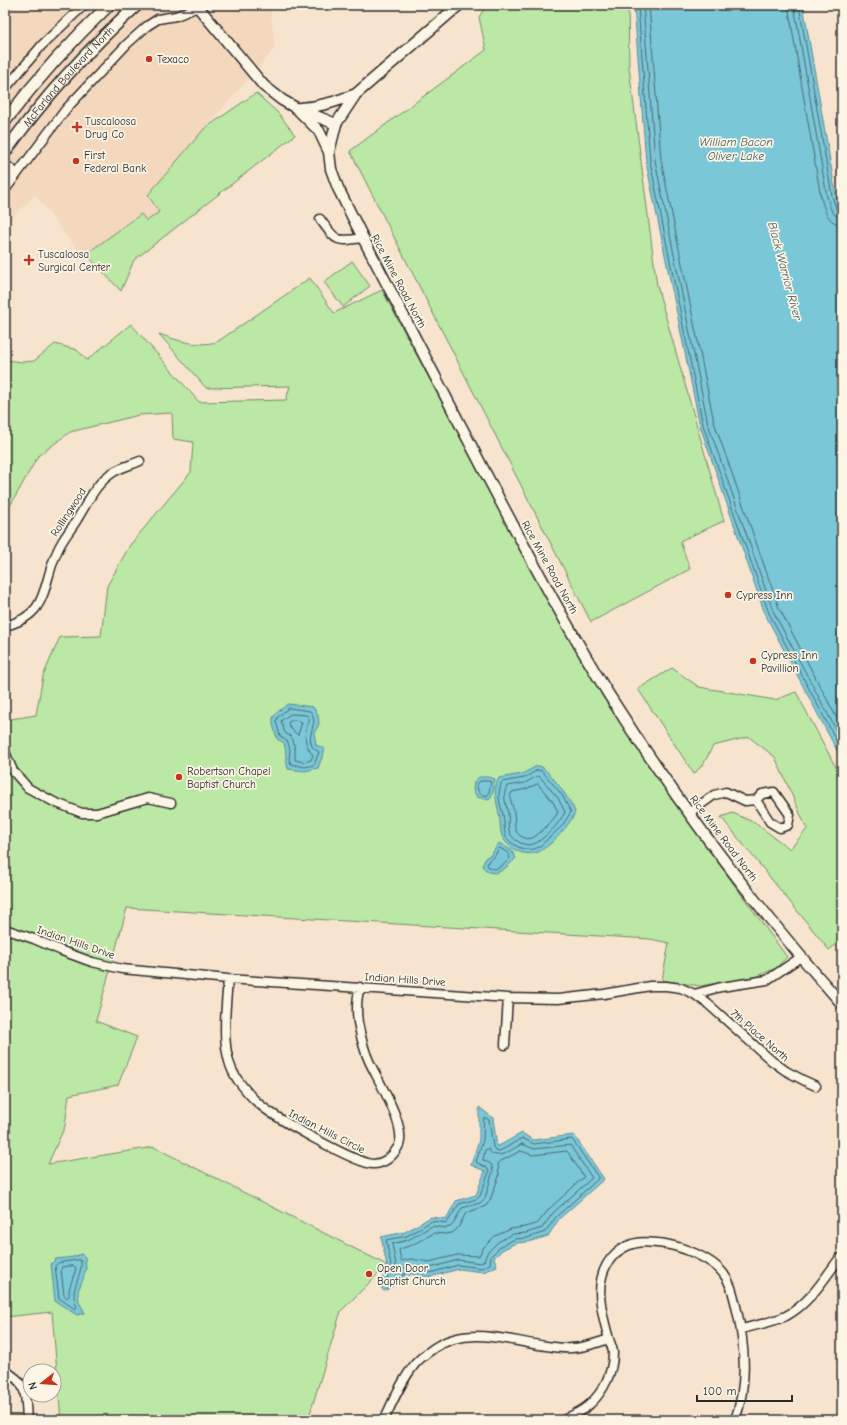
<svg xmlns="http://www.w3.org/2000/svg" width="847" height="1425" font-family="'Comic Neue',sans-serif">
<rect width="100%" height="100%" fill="#f7e4ce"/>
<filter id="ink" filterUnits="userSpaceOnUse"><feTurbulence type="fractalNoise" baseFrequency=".025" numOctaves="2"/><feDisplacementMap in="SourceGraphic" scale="8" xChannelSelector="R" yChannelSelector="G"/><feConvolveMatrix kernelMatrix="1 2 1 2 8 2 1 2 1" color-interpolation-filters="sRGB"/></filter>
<g filter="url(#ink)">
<path fill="#f3d8be" d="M5 5H270L275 48 148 195 160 212 147 222 141 214 83 257 35 195 5 225Z"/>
<path fill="#bbe8a5" stroke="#738a68" d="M487 5H628L629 67 657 286 724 521 680 541 690 569 591 622 350 151 486 50 479 17Z
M256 93 279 114 295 135 134 260 121 291 86 254 141 214 147 221 159 212 148 195 204 129Z
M352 261 370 286 343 307 324 282Z
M310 278 334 313 382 290 544 593 578 650 603 697 695 831 787 957 776 968 758 976 700 986 662 980 669 943 650 939 127 908 96 1021 137 1037 118 1085 69 1095 65 1126 48 1164 154 1147 387 1265 341 1311 308 1420H61L52 1312 5 1317V720L36 715 43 676 60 637 101 636 107 586 130 545 191 472 193 442 173 439 172 413 139 415 70 432 38 456 5 515V360L23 362 34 361 55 344 77 350 87 360 131 324 199 402 286 400 290 386 206 388 159 334C179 341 196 347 217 342Z
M672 668 699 687 775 700 796 692 842 779V940L829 950 721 817 733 813 755 823 790 849 807 829 775 757 749 737 713 746 704 763 694 774 638 689Z"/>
<path fill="#7ac7d8" stroke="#5a8993" d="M634 5H803L836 195 842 215V760L765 614 700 426 646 162Z
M288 704 313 707 318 715 319 724 314 733 316 745 325 749 318 768 305 771 288 769C285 760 287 752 284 743L277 739C271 717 269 718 288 704Z
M537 766H540C549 770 572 802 575 812 572 823 549 848 538 852 525 857 510 850 503 838 499 831 501 822 499 814 497 802 492 790 499 778L522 774Z
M479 777H488L495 779 493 793 489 800 477 797 473 790 474 782Z
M499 843 511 850 516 858C506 868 494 881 482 866L486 857 491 855Z
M479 1107 493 1118 497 1147 522 1133 533 1140 574 1135 604 1179 559 1219 548 1236 528 1242 516 1243 502 1250 494 1258 497 1266 483 1272 459 1269 430 1277 411 1274 404 1280 384 1291 380 1286 387 1265 381 1237 405 1232 431 1217 446 1219 456 1201 476 1195 485 1171 471 1165 479 1140Z
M81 1254 85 1257 86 1269 83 1279 78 1291 79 1302 85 1313 77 1315 55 1301 51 1264 56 1259 74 1257Z"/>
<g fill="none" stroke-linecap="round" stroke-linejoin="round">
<path stroke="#4b6970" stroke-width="1" d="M638 5 650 161 703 425 769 613 842 751
M643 5 655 160 708 424 773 611 842 741
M649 5 661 160 714 422 779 608 842 728
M788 5 821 198C825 210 827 224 842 224
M794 5 827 197C830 206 831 217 842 218
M799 5 832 196 837 211 842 213
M289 708 310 711C320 723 306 732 312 746 313 749 317 750 319 752L314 765 305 767 291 764 289 759 290 750 288 742 280 736 276 721 278 717Z
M291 714 307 715C312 721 307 724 306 730 304 739 307 749 313 755L311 760 304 762 295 760V750L293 740 290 736 285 733 281 721Z
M293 720 302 722 298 735 290 728 288 723Z
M538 770 542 771 562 795 571 812 562 826 539 847C528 853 513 847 506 837 503 830 505 822 503 815 502 809 499 803 499 797 499 792 500 786 502 782L524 778Z
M538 776 540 777 558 798 565 812C560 823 546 837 536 843 527 848 516 842 511 835 507 829 509 820 508 813 506 803 502 796 507 786L525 783Z
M481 781H488L491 782 489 792 487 796 480 794 477 788V784Z
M538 784 553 802 558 812C555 819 539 835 532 838 527 840 518 836 516 831 514 826 515 818 514 812 513 805 508 798 512 792L526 789Z
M500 848 508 853 510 858C504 865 494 874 487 865L489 860 493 858Z
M484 1118H486L489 1120 493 1147 495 1150 500 1151 522 1138 534 1144 572 1139 598 1177V1179L556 1217 545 1232 527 1238 515 1239 501 1246 491 1256 490 1264 482 1268 458 1265 430 1273 410 1270 401 1277 387 1284 386 1282 391 1265 386 1240 407 1236 432 1221 447 1223 459 1204 477 1199 480 1196 489 1172 487 1168 476 1162 483 1140Z
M522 1144 534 1149 570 1145 592 1178 553 1213 542 1228 526 1233 513 1234 498 1242 487 1253 484 1261 481 1263 458 1260 430 1268 410 1265 406 1267 397 1274 395 1273 396 1265 392 1244 408 1240 432 1226 445 1228 450 1227 454 1223 462 1208 480 1203 485 1198 493 1171 491 1164 483 1160 485 1150 488 1149C497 1163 511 1149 522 1144Z
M521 1151 533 1155 567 1151 584 1177 549 1209 538 1223 525 1227 511 1229 495 1236 483 1248 479 1256 457 1255 429 1262 411 1259 401 1261 399 1250 400 1249 412 1245 434 1233 445 1234 452 1233 458 1228 466 1213 486 1206 490 1200 499 1176 498 1163Z
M79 1260 81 1261C82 1280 68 1289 77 1307L75 1309 59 1298 55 1266 58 1263Z
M74 1266 76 1268C74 1278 68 1286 69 1296L67 1298 64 1295 61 1269 62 1267Z"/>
<g stroke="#2b2b2b" stroke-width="11">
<path id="minor" d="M5 89 42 45 84 5
M5 190 66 109 127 44 147 26 158 19 176 16 198 7
M320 219C337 242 335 242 363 238
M5 626C50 614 41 587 57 552 62 539 71 530 78 518 88 502 96 483 112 473 121 467 131 465 140 461
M5 752 13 771 28 788 54 802 82 813H97L148 798 171 803
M689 813 714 795 726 792 745 801 756 800 770 822 780 828 788 825 790 815 774 792 762 794 756 800
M5 929 34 939 62 951 92 962 122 969 228 979 508 998 558 999 604 994 650 986H666L681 988 694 994 708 1004 772 1061 786 1071 805 1081 816 1086
M228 979C226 1009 219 1053 237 1079 243 1087 250 1096 257 1102 271 1116 358 1165 374 1164 385 1163 393 1156 398 1147 409 1129 377 1079 369 1061 365 1052 362 1041 360 1032 356 1018 356 1000 360 987
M694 994 721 987 767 980 801 957
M505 1045 508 998
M742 1329C756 1325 773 1322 786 1316 809 1304 824 1279 839 1259L842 1257
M5 1371C29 1383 25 1397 27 1420
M384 1420C393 1401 402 1380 415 1364 420 1358 427 1353 434 1348 468 1325 509 1341 546 1346 554 1347 563 1349 571 1348 584 1348 596 1343 609 1339
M564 1420C572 1415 583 1411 590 1404 604 1391 613 1372 613 1353 613 1348 610 1343 609 1339 601 1311 591 1276 616 1253 632 1240 646 1241 665 1244 683 1247 711 1258 723 1273 731 1283 733 1294 736 1306 745 1343 748 1384 735 1420"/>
</g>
<g stroke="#2b2b2b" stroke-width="13">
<path id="major" d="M198 7 264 86 282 100 296 108 336 124
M296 108 319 131 329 152 331 169 338 188 363 238C404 317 446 397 487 476 526 550 565 624 609 695 678 804 756 907 842 1004
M300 108C321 107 337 101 356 94
M329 152 336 124 356 94 459 5"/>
</g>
<g stroke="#2b2b2b" stroke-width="14">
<g id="highway">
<path d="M196 5 198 7"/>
<path d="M5 121C37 79 71 41 109 5"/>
<path id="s1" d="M5 152C44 98 87 50 137 5"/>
<path d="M5 166 15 174"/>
</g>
</g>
<use href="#minor" stroke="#fcf5e5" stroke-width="8"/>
<use href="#major" stroke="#fcf5e5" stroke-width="10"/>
<use href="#highway" stroke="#fcf5e5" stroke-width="11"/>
</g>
</g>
<g fill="#c8321e" stroke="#fcf5e5" stroke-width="1.5">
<circle cx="149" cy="59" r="4"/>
<path d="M75 121h4v4h4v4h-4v4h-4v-4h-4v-4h4z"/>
<circle cx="76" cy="161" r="4"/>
<path d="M27 254h4v4h4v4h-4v4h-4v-4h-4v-4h4z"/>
<circle cx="728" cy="595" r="4"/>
<circle cx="753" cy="661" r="4"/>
<circle cx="179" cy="777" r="4"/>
<circle cx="369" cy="1274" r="4"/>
</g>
<g text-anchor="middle" stroke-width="3.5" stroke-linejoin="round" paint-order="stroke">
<g font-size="11" fill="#2b2b2b" stroke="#fcf5e5" text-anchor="start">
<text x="157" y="63">Texaco</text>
<text x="85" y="125">Tuscaloosa<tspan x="85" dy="13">Drug Co</tspan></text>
<text x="84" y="159">First<tspan x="84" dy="13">Federal Bank</tspan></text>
<text x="38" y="258">Tuscaloosa<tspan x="38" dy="13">Surgical Center</tspan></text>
<text x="736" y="599">Cypress Inn</text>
<text x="761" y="659">Cypress Inn<tspan x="761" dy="13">Pavillion</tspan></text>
<text x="187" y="775">Robertson Chapel<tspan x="187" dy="13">Baptist Church</tspan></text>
<text x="377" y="1272">Open Door<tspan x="377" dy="13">Baptist Church</tspan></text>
</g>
<g font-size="11" fill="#2b2b2b" stroke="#fcf5e5">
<text dy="4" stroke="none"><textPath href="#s1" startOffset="99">McFarland Boulevard North</textPath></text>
<text transform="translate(399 281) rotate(62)" y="4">Rice Mine Road North</text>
<text transform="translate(68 512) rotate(-57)" y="4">Rollingwood</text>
<text transform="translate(550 567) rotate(61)" y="4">Rice Mine Road North</text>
<text transform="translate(724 838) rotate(53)" y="4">Rice Mine Road North</text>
<text transform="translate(76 942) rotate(19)" y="4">Indian Hills Drive</text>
<text transform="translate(405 979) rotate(4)" y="4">Indian Hills Drive</text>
<text transform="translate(760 1035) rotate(41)" y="4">7th Place North</text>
<text transform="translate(327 1131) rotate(27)" y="4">Indian Hills Circle</text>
</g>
<g font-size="12" font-style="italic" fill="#435a5f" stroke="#fcf5e5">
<text x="736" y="146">William Bacon<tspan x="736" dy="14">Oliver Lake</tspan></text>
<text transform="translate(785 271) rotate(75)" y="4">Black Warrior River</text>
</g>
</g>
<rect width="847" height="1425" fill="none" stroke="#fcf5e5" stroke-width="20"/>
<rect x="10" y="10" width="827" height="1405" fill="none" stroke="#2b2b2b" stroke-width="1.5" filter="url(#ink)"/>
<g transform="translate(42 1383) rotate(253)"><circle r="19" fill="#fcf5e5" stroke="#a8a49b"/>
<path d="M0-3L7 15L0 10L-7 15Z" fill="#c8321e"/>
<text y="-6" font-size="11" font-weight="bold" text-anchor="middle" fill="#2b2b2b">N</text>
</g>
<path d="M697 1395v6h95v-6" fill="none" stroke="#2b2b2b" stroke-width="2"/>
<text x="703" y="1395" font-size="12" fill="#2b2b2b" stroke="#fcf5e5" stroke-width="3" paint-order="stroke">100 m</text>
</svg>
